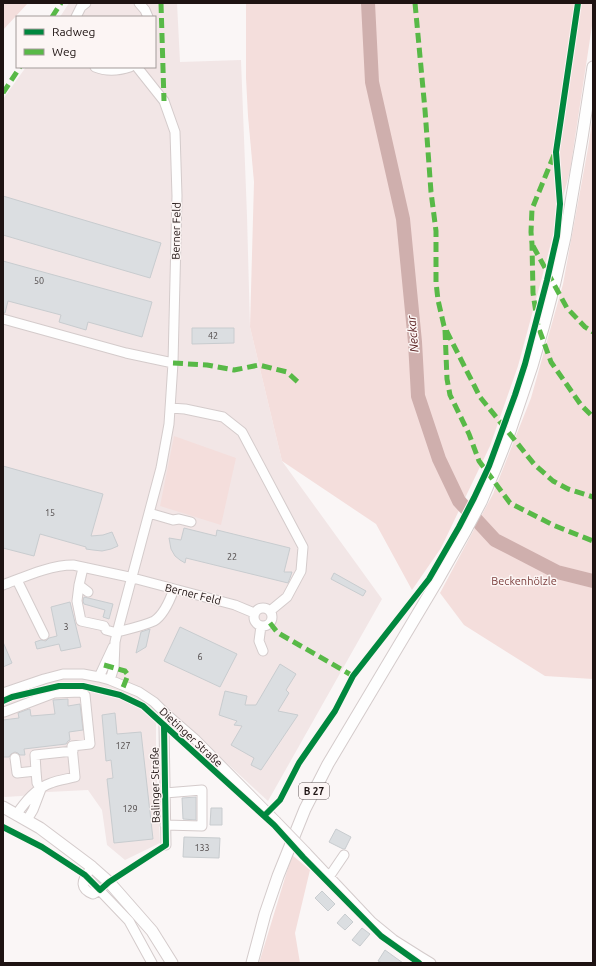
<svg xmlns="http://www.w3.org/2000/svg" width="596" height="966" font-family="Ubuntu,sans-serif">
<rect width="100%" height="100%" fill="#faf6f6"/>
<path fill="#f2e6e6" d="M69 3H177L180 62 241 60 247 216 250 327 282 461 382 599 268 801 156 698V760L160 843 125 860 107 845 102 810 88 790 48 792 21 796 5 797 3 796V99L26 67H155V17H60Z"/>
<path fill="#f4dedc" d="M3 3H28L3 30Z
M246 3H593V19L570 171 541 281 518 366 490 446 441 548 412 590 376 524 282 461 250 327 254 182 248 116 246 78Z
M593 115V679L545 676 464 625 440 593 493 494 531 398 563 284 588 148Z
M174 436 236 458 221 525 160 506Z
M292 855 310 870 295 933 300 963H259Z"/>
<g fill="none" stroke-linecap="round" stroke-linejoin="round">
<path stroke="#cfafad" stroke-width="14" d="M368 3 372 82 403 219 415 342 418 396 439 459 459 501 495 540 557 572 593 581"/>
</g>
<path fill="#dbdee1" stroke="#c8cccf" d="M3 196 161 243 150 278 3 235Z
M3 261 152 302 142 337 88 322 86 330 59 322 61 315 8 301 5 313H3Z
M192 328H234V343L192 344Z
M3 466 103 494 91 536 103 535 112 532 118 546 111 549 102 551 93 550 86 549V547L40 534 34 556 3 548Z
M184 528 216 536 217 530 290 548 284 572H292L290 578 288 583 186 558 185 563 180 560 175 556 171 549 169 538 181 540Z
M334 573 366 591 363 596 331 579Z
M84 597 113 604 109 619 103 617 105 610 84 604 83 601Z
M70 602 81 647 61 651 59 644 37 649 35 642 41 640 46 641 49 638 57 636 51 607Z
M180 627 237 654 220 687 164 661Z
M150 629 146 647 136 653 141 632Z
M3 642 12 663 3 667Z
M280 664 296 674 286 690 289 693 278 711 298 715 261 770 251 765 254 758 231 745 242 726 234 725 237 721 219 715 225 691 247 696 245 705H256Z
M68 699V706L80 704 83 730 69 732 70 740 68 741 66 744 24 749 25 755H20L18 753 15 752 11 754 9 757H3V720L19 718 18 713 29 709H30L31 716 55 714 53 700Z
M115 713 117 734 141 732 153 839 114 843 107 779 113 778 111 760 106 761 102 715Z
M196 797V820L183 819 182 798Z
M211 808H222V825H210Z
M336 829 351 837 345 849H343L329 842Z
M184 837 220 838 219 858 183 857Z
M322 891 335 904 328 911 315 898Z
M345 914 353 922 345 930 337 923Z
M362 928 370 934 360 946 352 940Z
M385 950 396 958 403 963H382L378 961Z"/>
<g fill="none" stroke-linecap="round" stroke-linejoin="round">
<g stroke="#d4cbcb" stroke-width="11">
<path id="minor" d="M139 3 145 10 148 17
M76 17 81 7 86 3
M95 67C107 72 118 71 130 67
M3 319 126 353 173 363
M170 408 185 409 223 417 242 432 303 547 301 571 287 597 270 611
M149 513 173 520 179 519 191 522
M83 568 79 585 88 592
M17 580 44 635
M3 585C24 577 50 565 73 565L129 577 235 605 254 613
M79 585 77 601 81 621 104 626 106 630 117 633
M254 617a9 9 0 1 1 18 0a9 9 0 1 1-18 0Z
M261 626 259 641 263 651
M117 632C129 629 143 626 154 621 164 615 170 600 174 589
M99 677 113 647
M110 680 114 667 115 642 117 633 161 468 169 424 173 363 177 196 175 132 164 101 137 67
M3 693 44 679 63 674H83L99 677 110 680 139 692 154 702 165 713 196 740 276 821
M4 712 54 693 81 692 85 695 90 744 72 746 75 777C67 779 58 780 51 783 36 788 25 802 16 815
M165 713 164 725 166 845
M15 758 17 773 36 771 37 783 41 789
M36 771 35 755 73 751
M165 793 202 790V826L165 825
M27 820 33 810 41 789
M306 852 372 922 394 940 421 957 431 963
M89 871C81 881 80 889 93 894L100 890
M85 875 129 921 152 963
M329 877 344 855"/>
</g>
<g stroke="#d4cbcb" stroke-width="13">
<path id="major" d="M3 807 40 828 92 867 109 882 152 931 172 963
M252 963 265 914 278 876 305 809 328 764 436 583 466 530 481 502 495 469 510 431 532 366 543 328 555 282 565 237 582 138 593 67"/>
</g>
<path stroke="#d6d4d3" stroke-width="1.5" stroke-dasharray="3 3" stroke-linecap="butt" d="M117 877 159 849"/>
<use href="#minor" stroke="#fefefe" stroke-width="9"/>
<use href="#major" stroke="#fefefe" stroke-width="11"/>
<g stroke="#d4cbcb" stroke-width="11" stroke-linecap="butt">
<path id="minor-bridge" d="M276 821 306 852"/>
</g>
<use href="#minor-bridge" stroke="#fefefe" stroke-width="9"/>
<path stroke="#58b947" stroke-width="5" stroke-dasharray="10 5" stroke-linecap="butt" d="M161 3 164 101
M415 3 425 110 431 192 436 231V282L438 300 444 326 480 397 534 464 553 481 568 489 593 497
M52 17 61 3
M3 93 20 67
M554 155 532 209 531 232 532 244 533 293 538 326 551 362 581 405 593 417
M533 246 567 308 585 327 593 332
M445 330 447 379 450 395 469 434 479 461 510 503 553 525 593 541
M173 363 207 365 234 370 259 365 287 372 300 384
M270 623 277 632 280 634 353 676
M104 665 125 671 128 675 120 695"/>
<g stroke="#fcf5f4" stroke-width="8">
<path id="cycleway" d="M3 701 12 697 59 686H83L120 695 143 706 274 825 303 857 381 936 419 963
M264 816 280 800 299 763 335 711 353 676 429 579 459 527 474 498 489 466 515 395 525 364 547 280 557 236 560 204 556 152 578 3
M3 827 42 847 85 875 100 890 109 882 166 845 164 725"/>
</g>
<use href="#cycleway" stroke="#00873e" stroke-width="6"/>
</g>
<g text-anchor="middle" stroke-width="3" stroke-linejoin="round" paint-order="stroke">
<g font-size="9" fill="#4d4646">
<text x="39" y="284">50</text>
<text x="213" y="339">42</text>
<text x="50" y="516">15</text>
<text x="232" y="560">22</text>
<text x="66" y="630">3</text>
<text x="200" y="660">6</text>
<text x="123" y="749">127</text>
<text x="130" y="812">129</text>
<text x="202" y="851">133</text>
</g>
<rect fill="#fcf5f4" stroke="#615756" stroke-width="1" x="299" y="783" width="30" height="16" rx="3"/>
<g font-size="10" font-weight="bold" fill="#1e1312">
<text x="314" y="795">B 27</text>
</g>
<g font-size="11" fill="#1e1312" stroke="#fcf5f4">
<text transform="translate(176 231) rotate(-89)" y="4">Berner Feld</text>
<text transform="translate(193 594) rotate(14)" y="4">Berner Feld</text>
<text transform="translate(191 737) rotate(43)" y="4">Dietinger Straße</text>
<text transform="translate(155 785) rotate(-91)" y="4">Balinger Straße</text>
</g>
<g font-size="11" fill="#7b3e3c" stroke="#fcf5f4">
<text x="524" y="585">Beckenhölzle</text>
</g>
<g font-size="12" font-style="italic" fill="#5d2424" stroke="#fcf5f4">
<text transform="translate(413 334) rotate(-95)" y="4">Neckar</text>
</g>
</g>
<rect width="596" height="966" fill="none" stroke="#1e1312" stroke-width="8"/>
<rect x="16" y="16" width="140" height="52" fill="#fcf5f4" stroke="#a39b9a"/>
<rect x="24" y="29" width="20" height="6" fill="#00873e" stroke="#a39b9a"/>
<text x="52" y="36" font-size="12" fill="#1e1312">Radweg</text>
<rect x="24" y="49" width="20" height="6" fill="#58b947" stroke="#a39b9a"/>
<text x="52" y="56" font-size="12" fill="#1e1312">Weg</text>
</svg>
